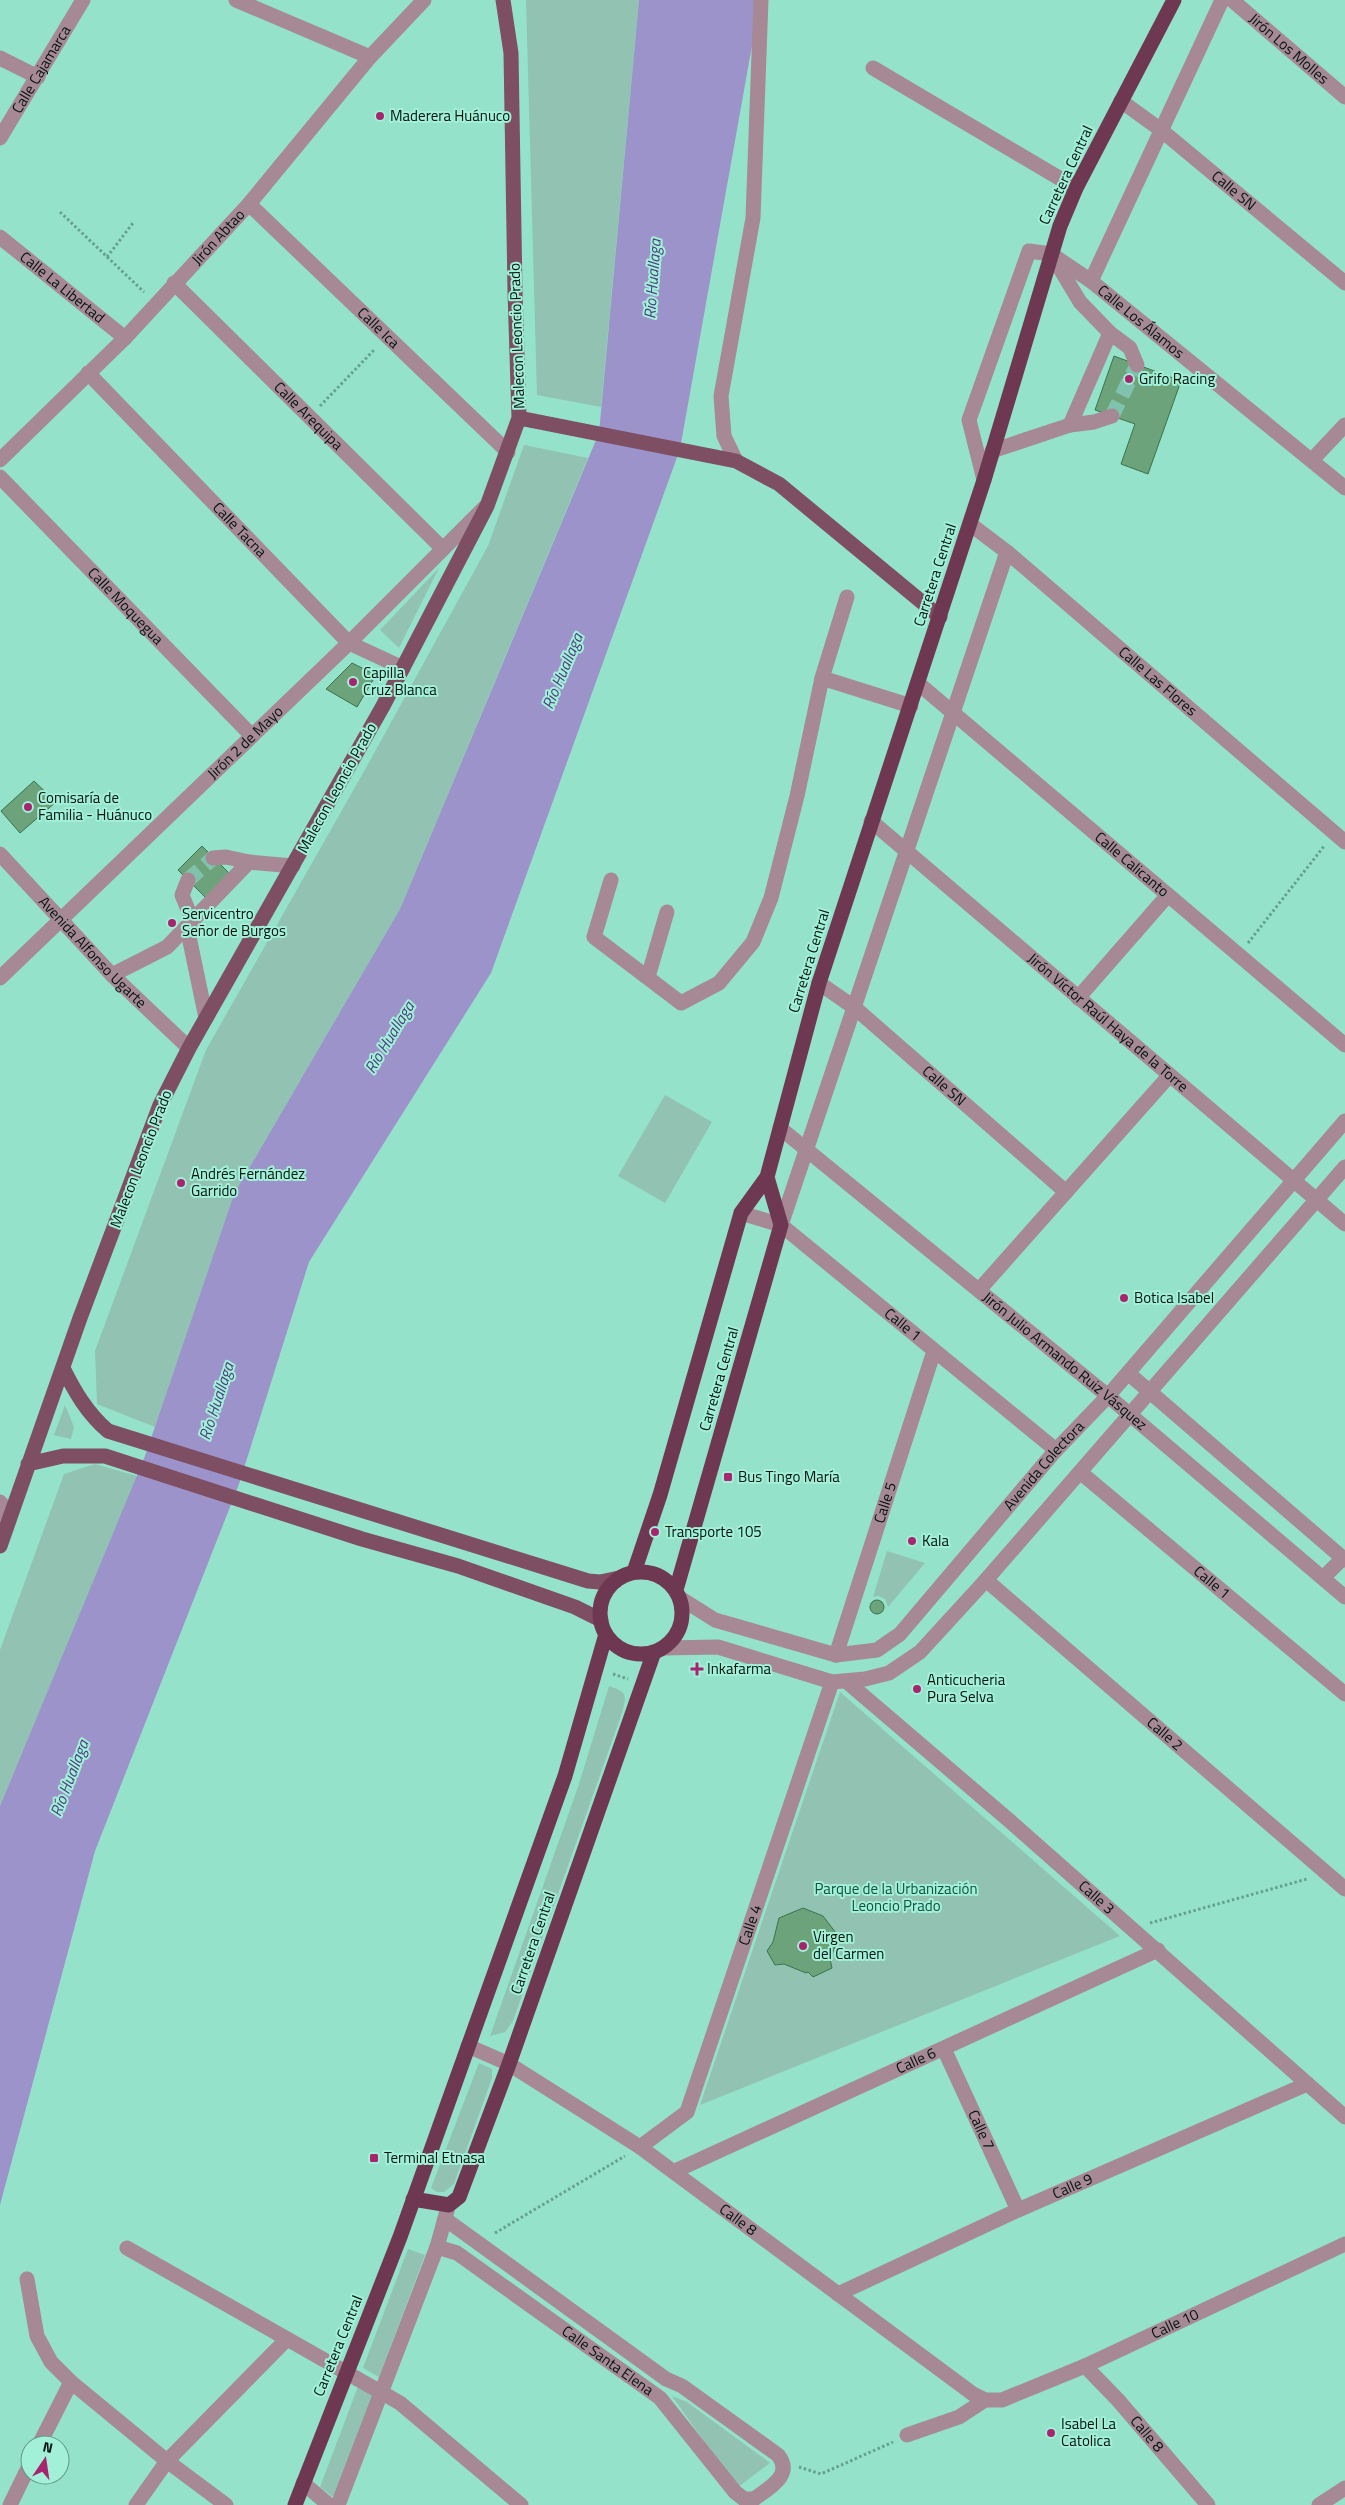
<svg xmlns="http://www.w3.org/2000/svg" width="1345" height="2505" font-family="'Titillium Web',sans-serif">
<rect width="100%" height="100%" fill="#95e2ca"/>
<path fill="#92c2b2" d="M526 0H639L601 407 537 395Z
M524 445 588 458 400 909 234 1194 155 1427 97 1404 95 1351 206 1050 367 766 488 546Z
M439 568 399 648 380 630Z
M665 1095 712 1122 665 1203 618 1176Z
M65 1405 74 1427 71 1439 54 1435Z
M95 1464 137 1476 0 1806V1650L64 1474Z
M887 1551 925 1563 888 1607 885 1599 878 1596 873 1597Z
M609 1686C627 1692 627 1695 622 1713L513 2021 505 2032 490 2036 579 1784Z
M840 1692 1120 1936 700 2105Z
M479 2063 492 2069V2078L454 2184 444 2192H437L431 2188Z
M408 2249 425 2255 379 2377 363 2368Z
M359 2384 373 2396 334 2498 320 2487Z
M672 2396 687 2402 770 2463 737 2488Z"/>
<path fill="#9d93cb" d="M639 0H758V12L680 449 491 973 309 1262 239 1484 95 1851 0 2205V1806L145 1456 234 1194 400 909 599 433Z"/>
<path fill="#6da37b" stroke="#3b724c" d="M1114 356 1181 381 1148 474 1121 464 1135 424 1095 410Z
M352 663 376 675 357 707 326 689Z
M34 781 56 802 20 833 1 811Z
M202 846 231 875 207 899 178 870Z
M870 1607a7 7 0 1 1 14 0a7 7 0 1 1-14 0Z
M803 1908 823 1916 839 1937 830 1959 832 1968 813 1977 808 1972 806 1973 784 1964 775 1965 767 1951 773 1942 779 1918Z"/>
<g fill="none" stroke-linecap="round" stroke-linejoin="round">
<path stroke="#7fc3ae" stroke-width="15" stroke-dasharray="15 8" stroke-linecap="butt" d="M1112 416 1137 365
M188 880 213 858"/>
<path stroke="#66a08e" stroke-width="3" stroke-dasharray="2.5 2.5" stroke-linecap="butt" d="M60 212 144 292
M107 257 133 223
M320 406 375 349
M1248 943 1325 845
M613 1674 628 1679
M1150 1923 1307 1879
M495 2233 625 2156
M799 2467 821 2474 893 2442"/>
<g stroke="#a68994" stroke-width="15">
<path d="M236 0 370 57"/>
<path id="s1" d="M1232 0 1345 97"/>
<path d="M0 58 38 77"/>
<path d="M873 68 1076 188"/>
<path id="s2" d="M1121 101 1161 130 1345 283"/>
<path id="s3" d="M0 138 83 0"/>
<path id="s4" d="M249 204 508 452"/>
<path id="s5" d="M0 237 125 338"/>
<path d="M1091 281 1222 0"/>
<path id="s6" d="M174 283 442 548"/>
<path d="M1110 333 1130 348 1137 365"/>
<path id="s7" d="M88 373 349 643 403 668"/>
<path d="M1070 425 1094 422 1112 416"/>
<path d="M992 451 1070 425 1110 333 1080 302 1053 257"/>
<path id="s8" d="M0 460 125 338 249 204 370 57 424 0"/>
<path d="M1312 460 1345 425"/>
<path d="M736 461 724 436 721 396 753 218 761 0"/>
<path id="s9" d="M0 477 252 736"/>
<path id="s10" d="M984 480 969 420 1029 251 1051 254 1091 281 1345 488"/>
<path id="s11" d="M970 524 1007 552 1345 842"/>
<path d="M822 678 911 706"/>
<path id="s12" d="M919 684 1345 1045"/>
<path id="s13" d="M871 821 1345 1224"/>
<path id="s14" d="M0 854 112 975 189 1048"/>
<path d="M213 858 226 857 249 862"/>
<path d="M188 880 182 895 193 922"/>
<path d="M611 880 594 937 681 1003 719 983 753 942 771 898 797 796 822 678 847 597"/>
<path d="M187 927 206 1018"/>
<path d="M112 975 167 947 249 862 293 866"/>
<path d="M648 977 667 912"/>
<path id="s15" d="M0 978 349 643 484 508"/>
<path id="s16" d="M819 983 855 1008 1066 1192"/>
<path d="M1078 998 1168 895"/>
<path id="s17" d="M780 1128 1108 1396 1345 1597"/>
<path id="s18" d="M741 1213 781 1225 1056 1450"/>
<path d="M781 1225 1007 552"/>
<path d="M979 1290 1169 1076"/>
<path d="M1128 1373 1345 1560"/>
<path id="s19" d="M1080 1472 1345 1694"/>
<path d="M0 1502 10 1515 0 1518"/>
<path d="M1323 1578 1343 1558"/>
<path id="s20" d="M986 1580 1345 1889"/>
<path id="s21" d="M680 1598 715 1620 836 1655 877 1650 900 1634 1056 1450 1108 1396 1345 1121"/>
<path d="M664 1648 718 1647 832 1682 865 1679 889 1673 920 1652 986 1580 1345 1167"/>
<path id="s22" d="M836 1655 934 1351"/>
<path id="s23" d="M846 1681 1011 1822 1345 2117"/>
<path id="s24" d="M468 2046 509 2064 640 2147 973 2394 985 2400H1002L1085 2366 1345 2244"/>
<path id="s25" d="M944 2049 1018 2210"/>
<path id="s26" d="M640 2147 687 2112 832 1682"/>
<path id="s27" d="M675 2171 1158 1950"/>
<path d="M445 2219 666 2379 682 2386 778 2455C794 2475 769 2488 754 2499"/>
<path id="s28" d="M437 2247 457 2253 660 2398 735 2492 744 2499H754"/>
<path d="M127 2248 400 2403 521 2505"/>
<path d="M27 2279 37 2336 51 2362 71 2382 167 2461 226 2505"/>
<path id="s29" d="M838 2294 1018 2210 1307 2084"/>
<path id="s30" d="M1085 2366 1118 2400 1208 2505"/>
<path d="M907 2435 959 2417 985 2400"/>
<path d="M39 2445 71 2382"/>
<path d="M303 2483 329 2505"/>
<path d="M10 2505 30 2464"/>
<path d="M136 2505 167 2461 287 2339"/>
<path d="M338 2505 437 2247 447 2211"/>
<path d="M1319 2505 1345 2488"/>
</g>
<path stroke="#7e4e63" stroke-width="15" d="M519 418 736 461 779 484 940 617
M63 1368C75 1392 87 1413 108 1431L588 1581 600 1582 619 1578
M28 1464 63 1456H105L362 1539 458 1566 575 1607 601 1620
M0 1546 80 1318 160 1105 189 1048 383 706 487 506 519 418 515 291 511 53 503 0"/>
<path stroke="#6f3852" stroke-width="15" d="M634 1572 660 1495 741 1213 767 1177 819 983 984 480 1060 226 1076 188 1174 0
M600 1613a41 41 0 1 1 82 0a41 41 0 1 1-82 0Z
M676 1590 781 1225 767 1177
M413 2199 449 2205 459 2197 509 2064 654 1652
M295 2505 400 2237 565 1776 606 1634"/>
</g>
<g fill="#a9246e" stroke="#a2f0d7" stroke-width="2">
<circle cx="380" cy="116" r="5"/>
<circle cx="1129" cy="379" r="5"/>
<circle cx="353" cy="682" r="5"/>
<circle cx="28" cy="807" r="5"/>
<circle cx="172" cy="923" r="5"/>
<circle cx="181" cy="1183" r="5"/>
<circle cx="1124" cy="1298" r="5"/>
<rect x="723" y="1472" width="10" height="10" rx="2.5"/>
<circle cx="655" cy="1532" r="5"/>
<circle cx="912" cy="1541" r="5"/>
<path d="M694.5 1661.5h5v5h5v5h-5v5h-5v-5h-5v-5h5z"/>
<circle cx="917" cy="1689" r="5"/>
<circle cx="803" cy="1946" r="5"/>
<rect x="369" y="2153" width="10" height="10" rx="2.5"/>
<circle cx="1051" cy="2433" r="5"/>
</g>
<g text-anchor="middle" stroke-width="4" stroke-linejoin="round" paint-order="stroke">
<g font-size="15" fill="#00130d" stroke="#a2f0d7">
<text dy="5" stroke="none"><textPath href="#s1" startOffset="75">Jirón Los Molles</textPath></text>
<text dy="5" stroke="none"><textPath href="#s3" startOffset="80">Calle Cajamarca</textPath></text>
<text transform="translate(1066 175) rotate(-65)" y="5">Carretera Central</text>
<text dy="5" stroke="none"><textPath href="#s2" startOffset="144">Calle SN</textPath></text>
<text dy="5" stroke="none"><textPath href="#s8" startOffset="312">Jirón Abtao</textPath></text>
<text dy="5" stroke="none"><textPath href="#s5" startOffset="80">Calle La Libertad</textPath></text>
<text dy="5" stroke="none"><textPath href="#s10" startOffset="376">Calle Los Álamos</textPath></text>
<text dy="5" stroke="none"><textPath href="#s4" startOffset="179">Calle Ica</textPath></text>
<text transform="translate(517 336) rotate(-92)" y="5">Malecon Leoncio Prado</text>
<text dy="5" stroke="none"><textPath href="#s6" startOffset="189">Calle Arequipa</textPath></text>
<text dy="5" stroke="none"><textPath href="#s7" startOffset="218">Calle Tacna</textPath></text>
<text transform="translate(935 575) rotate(-72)" y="5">Carretera Central</text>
<text dy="5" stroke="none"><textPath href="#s9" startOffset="180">Calle Moquegua</textPath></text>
<text dy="5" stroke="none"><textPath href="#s11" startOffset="245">Calle Las Flores</textPath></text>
<text dy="5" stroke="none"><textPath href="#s15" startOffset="340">Jirón 2 de Mayo</textPath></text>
<text transform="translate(337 788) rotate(-61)" y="5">Malecon Leoncio Prado</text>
<text dy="5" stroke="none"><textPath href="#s12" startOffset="279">Calle Calicanto</textPath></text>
<text dy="5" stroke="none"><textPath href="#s14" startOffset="135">Avenida Alfonso Ugarte</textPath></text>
<text transform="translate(809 961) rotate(-73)" y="5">Carretera Central</text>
<text dy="5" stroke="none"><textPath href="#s13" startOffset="311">Jirón Víctor Raúl Haya de la Torre</textPath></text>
<text dy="5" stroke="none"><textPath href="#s16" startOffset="162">Calle SN</textPath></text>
<text transform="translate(141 1159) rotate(-69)" y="5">Malecon Leoncio Prado</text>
<text dy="5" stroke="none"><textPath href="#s18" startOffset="199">Calle 1</textPath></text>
<text dy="5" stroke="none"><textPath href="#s17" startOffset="368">Jirón Julio Armando Ruiz Vásquez</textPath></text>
<text transform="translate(719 1379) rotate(-74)" y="5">Carretera Central</text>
<text dy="5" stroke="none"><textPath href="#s21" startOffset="458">Avenida Colectora</textPath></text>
<text dy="5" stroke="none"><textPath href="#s22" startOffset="160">Calle 5</textPath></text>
<text dy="5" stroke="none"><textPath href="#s19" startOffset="172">Calle 1</textPath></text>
<text dy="5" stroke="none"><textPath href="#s20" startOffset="236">Calle 2</textPath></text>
<text dy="5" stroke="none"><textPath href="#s23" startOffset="331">Calle 3</textPath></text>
<text dy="5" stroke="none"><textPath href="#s26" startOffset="256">Calle 4</textPath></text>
<text transform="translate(533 1943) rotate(-71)" y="5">Carretera Central</text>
<text dy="5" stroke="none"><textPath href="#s27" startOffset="265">Calle 6</textPath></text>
<text dy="5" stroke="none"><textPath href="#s25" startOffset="89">Calle 7</textPath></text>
<text dy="5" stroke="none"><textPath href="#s29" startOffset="258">Calle 9</textPath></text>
<text dy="5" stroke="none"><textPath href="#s24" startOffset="322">Calle 8</textPath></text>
<text dy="5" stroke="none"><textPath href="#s24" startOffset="834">Calle 10</textPath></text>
<text transform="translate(338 2346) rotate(-68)" y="5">Carretera Central</text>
<text dy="5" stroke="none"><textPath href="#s28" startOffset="206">Calle Santa Elena</textPath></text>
<text dy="5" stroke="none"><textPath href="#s30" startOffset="92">Calle 8</textPath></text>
</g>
<g font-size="15" fill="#00130d" stroke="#a2f0d7" text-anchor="start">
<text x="390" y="121">Maderera Huánuco</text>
<text x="1139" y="384">Grifo Racing</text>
<text x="363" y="678">Capilla<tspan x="363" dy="17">Cruz Blanca</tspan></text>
<text x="38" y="803">Comisaría de<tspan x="38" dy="17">Familia - Huánuco</tspan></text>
<text x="182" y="919">Servicentro<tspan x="182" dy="17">Señor de Burgos</tspan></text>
<text x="191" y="1179">Andrés Fernández<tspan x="191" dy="17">Garrido</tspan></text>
<text x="1134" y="1303">Botica Isabel</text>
<text x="738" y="1482">Bus Tingo María</text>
<text x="665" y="1537">Transporte 105</text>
<text x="922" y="1546">Kala</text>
<text x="707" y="1674">Inkafarma</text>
<text x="927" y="1685">Anticucheria<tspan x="927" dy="17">Pura Selva</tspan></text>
<text x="813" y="1942">Virgen<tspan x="813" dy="17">del Carmen</tspan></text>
<text x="384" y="2163">Terminal Etnasa</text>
<text x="1061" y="2429">Isabel La<tspan x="1061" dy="17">Catolica</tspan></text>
</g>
<g font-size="15" fill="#125040" stroke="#a2f0d7">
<text x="896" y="1894">Parque de la Urbanización<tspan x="896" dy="17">Leoncio Prado</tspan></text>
</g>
<g font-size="16" font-style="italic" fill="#4d3c82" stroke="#a2f0d7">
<text transform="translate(652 279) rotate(-86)" y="6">Río Huallaga</text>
<text transform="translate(562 671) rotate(-67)" y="6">Río Huallaga</text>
<text transform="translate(389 1037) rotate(-59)" y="6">Río Huallaga</text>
<text transform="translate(216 1401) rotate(-72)" y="6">Río Huallaga</text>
<text transform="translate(69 1778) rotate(-69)" y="6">Río Huallaga</text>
</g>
</g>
<g transform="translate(45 2460) rotate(13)"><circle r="24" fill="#a2f0d7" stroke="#619886"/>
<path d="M0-4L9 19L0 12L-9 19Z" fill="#a9246e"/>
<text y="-8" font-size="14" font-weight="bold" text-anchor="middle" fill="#00130d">N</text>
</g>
</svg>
